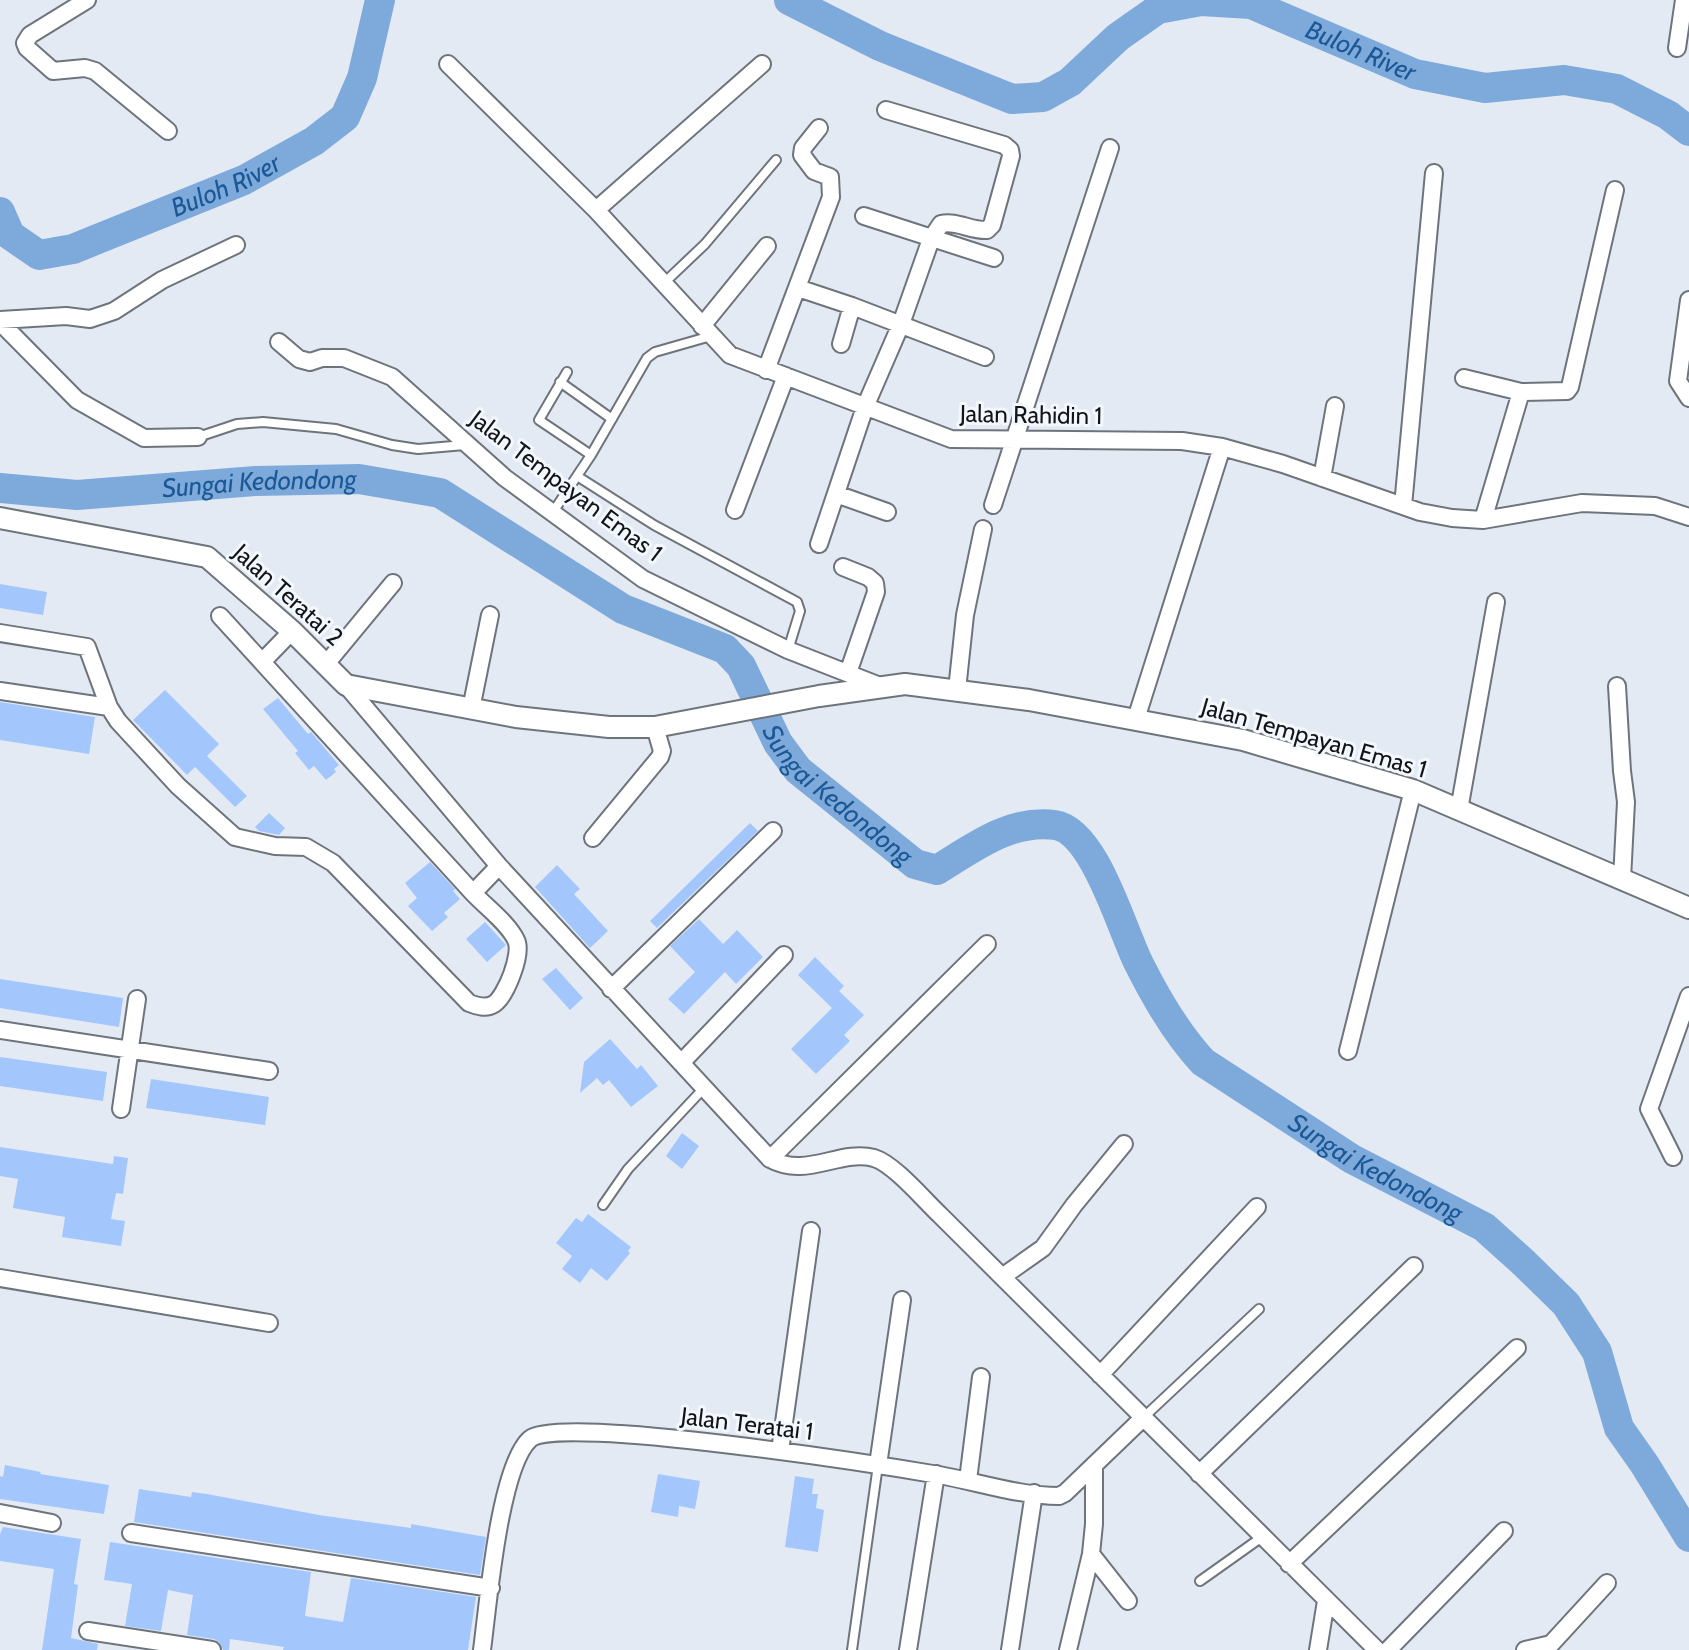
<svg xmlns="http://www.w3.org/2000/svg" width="1689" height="1650" font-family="Cabin,sans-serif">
<rect width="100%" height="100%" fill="#e4eaf3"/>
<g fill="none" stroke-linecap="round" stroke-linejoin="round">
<g stroke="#7eaadb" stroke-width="30">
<path id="s1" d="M789 0 880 46 1012 99 1043 97 1070 82 1118 37 1158 9 1201 1 1251 4 1415 74 1485 88 1564 80 1617 89 1668 115 1689 131"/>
<path id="s2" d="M0 212 10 235 39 255 73 249 244 180 314 141 345 117 362 78 380 0"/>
<path id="s3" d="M0 488 77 495 256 481 359 479 440 493 623 609 725 649 741 666 778 743 798 770 915 864 937 870C973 848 1010 819 1055 825 1095 831 1122 931 1139 964 1156 998 1176 1033 1203 1062L1352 1159 1484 1227 1524 1263 1566 1304 1597 1352 1619 1428 1645 1465 1689 1537"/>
</g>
</g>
<path fill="#a3c7fd" d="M0 584 47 592 43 615 0 608Z
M165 690 219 744 207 756 247 796 235 807 195 767 187 775 133 720Z
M278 698 308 734 311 732 339 765 334 769 336 772 326 780 314 766 309 770 295 753 298 751 263 709Z
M0 702 95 717 89 754 0 740Z
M269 813 285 828 279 835 259 831 255 827Z
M750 823 758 831 657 928 650 921Z
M430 862 455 889 453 891 460 899 444 913 448 917 432 931 408 906 417 898 405 883Z
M557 865 580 889 574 894 608 931 590 948 535 887Z
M699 919 723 944 737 930 763 957 736 984 725 972 684 1014 668 999 695 972 670 946Z
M485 922 506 945 487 962 466 939Z
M815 957 844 986 839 991 864 1015 844 1035 850 1041 816 1074 791 1049 832 1008 798 975Z
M556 968 583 998 570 1010 542 979Z
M0 979 123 998 119 1027 0 1008Z
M610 1039 637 1069 641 1065 658 1086 631 1107 609 1080 603 1085 597 1078 580 1093 584 1062Z
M0 1057 107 1072 103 1101 0 1086Z
M151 1079 269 1097 265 1125 146 1108Z
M682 1133 699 1146 682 1169 666 1156Z
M0 1147 113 1164 114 1156 128 1158 123 1194 116 1193 111 1219 125 1221 121 1246 62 1237 65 1217 13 1208 18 1179 0 1176Z
M588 1214 631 1247 628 1251 630 1253 607 1281 591 1268 580 1283 562 1269 572 1256 556 1243 576 1218 582 1222Z
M5 1465 41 1472 40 1474 109 1485 104 1514 0 1499V1476L3 1477Z
M658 1474 700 1481 695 1509 679 1506 678 1517 651 1512Z
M795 1476 814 1479 812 1494H818L816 1508 824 1510 818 1552 785 1547Z
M139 1489 191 1497 192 1492 207 1494 319 1515 411 1528V1524L486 1537 480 1575 134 1522Z
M3 1527 81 1539 74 1584 78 1585 71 1638 98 1644 97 1650H42L54 1569 0 1561V1534Z
M110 1542 311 1572 305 1616 343 1622 351 1578 476 1597 468 1650H283L284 1647 230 1639 229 1650H223L219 1642 214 1639 187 1635 193 1595 168 1590 161 1631 125 1626 132 1584 104 1580Z"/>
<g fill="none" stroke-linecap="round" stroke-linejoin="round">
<g stroke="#6e747b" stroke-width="12">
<path id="service" d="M664 283 705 244 776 160
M567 372 539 420 591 455
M560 382 612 419
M198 437 237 424 263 422 336 429 392 445 418 449 465 445
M577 476 654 525 797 602 800 611 788 650
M553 512 591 455 647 358 655 352 711 336
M603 1205 628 1169 704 1088
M1144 1417 1259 1309
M1200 1581 1262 1537
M852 1650 878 1465"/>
</g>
<g stroke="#6e747b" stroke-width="20">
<path id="minor" d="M87 0 30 35 25 43 27 48 53 71 85 68 95 71 168 131
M1677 48 1684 0
M448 64 596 210 730 355 951 439 1182 441 1222 447 1283 464 1420 512 1452 518 1483 520 1582 503 1655 506 1689 517
M596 210 762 64
M864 216 994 258
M798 288 852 306 985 357
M1689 300 1678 381 1689 398
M0 320 66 316 90 319 114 311 162 280 236 245
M0 322 77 400 144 438 198 437
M702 326 767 246
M279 342 299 359 310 362 322 358H344L392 377 505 478 643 579 788 650 880 686
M841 344 852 306
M766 370 831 197 830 177 814 171 802 155 803 148 819 128
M1464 378 1521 392
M1322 478 1335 406
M836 494 887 512
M993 505 1110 148
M1403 506 1434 173
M735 510 786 376
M1483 520 1521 392 1567 391 1570 387 1615 190
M819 544 865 407 901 324 931 239 941 224C956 220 971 231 987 230L992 225 1011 156 1010 150 1004 145 886 110
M843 567 868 577 875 583 876 592 848 673
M220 616 262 662
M292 631 262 662 473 893
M0 633 87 647 109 707 118 721 178 786 235 837 275 846 306 847 333 863 469 1003C477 1006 486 1009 494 1004 506 996 523 953 516 940 508 923 486 907 473 893L499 866
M326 664 393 583
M346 685 499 866 770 1159C807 1179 839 1149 874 1158 894 1164 924 1200 940 1215L1377 1650
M1617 686 1622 771 1626 802 1622 879
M957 690 965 615 983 529
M0 691 109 707
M471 709 490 615
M1136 719 1222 447
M1459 810 1496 602
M593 838 660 757 662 751 655 727
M611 989 773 831
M0 1030 269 1071
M1348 1051 1413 790
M681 1063 784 955
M121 1109 137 999
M1673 1157 1649 1109 1689 996
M770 1159 987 944
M1002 1277 1043 1248 1074 1205 1124 1144
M0 1278 269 1323
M1100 1375 1257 1207
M780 1451 811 1231
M878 1465 902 1300
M1199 1474 1414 1266
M968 1480 981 1377
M0 1513 52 1523
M131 1533 491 1588
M1091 1554 1128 1601
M1289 1564 1517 1348
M88 1631 212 1650
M482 1650C488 1606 499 1467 530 1439 559 1414 886 1466 939 1475 978 1482 1020 1496 1059 1496L1065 1493 1143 1418
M908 1650 936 1474
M1010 1650 1034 1493
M1068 1650 1091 1554 1094 1524V1465
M1318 1650 1326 1601
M1388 1650 1504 1531
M1525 1650 1551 1644 1607 1583"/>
</g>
<g stroke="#6e747b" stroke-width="24">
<path id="tertiary" d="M0 518 207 557 292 631 346 685 516 717 609 727H655L819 696 905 684 1029 700 1243 740 1413 790 1689 908"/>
</g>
<use href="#service" stroke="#fff" stroke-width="8"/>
<use href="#minor" stroke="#fff" stroke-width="16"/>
<use href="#tertiary" stroke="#fff" stroke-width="20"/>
</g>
<g text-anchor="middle" stroke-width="6" stroke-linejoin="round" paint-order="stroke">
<g font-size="24" fill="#121416" stroke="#f3f7fe">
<text transform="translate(1031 415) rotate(1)" y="8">Jalan Rahidin 1</text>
<text transform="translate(566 486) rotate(37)" y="8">Jalan Tempayan Emas 1</text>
<text transform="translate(288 595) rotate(42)" y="8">Jalan Teratai 2</text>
<text transform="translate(1314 738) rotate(16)" y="8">Jalan Tempayan Emas 1</text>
<text transform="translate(747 1424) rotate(7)" y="8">Jalan Teratai 1</text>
</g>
<g font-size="26" font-style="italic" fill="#1b5895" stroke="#f3f7fe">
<text dy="9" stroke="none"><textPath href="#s1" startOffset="634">Buloh River</textPath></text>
<text dy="9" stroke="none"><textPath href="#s2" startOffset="260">Buloh River</textPath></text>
<text dy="9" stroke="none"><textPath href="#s3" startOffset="260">Sungai Kedondong</textPath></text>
<text dy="9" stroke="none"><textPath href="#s3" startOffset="956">Sungai Kedondong</textPath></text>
<text dy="9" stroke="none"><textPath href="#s3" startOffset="1700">Sungai Kedondong</textPath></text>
</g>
</g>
</svg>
